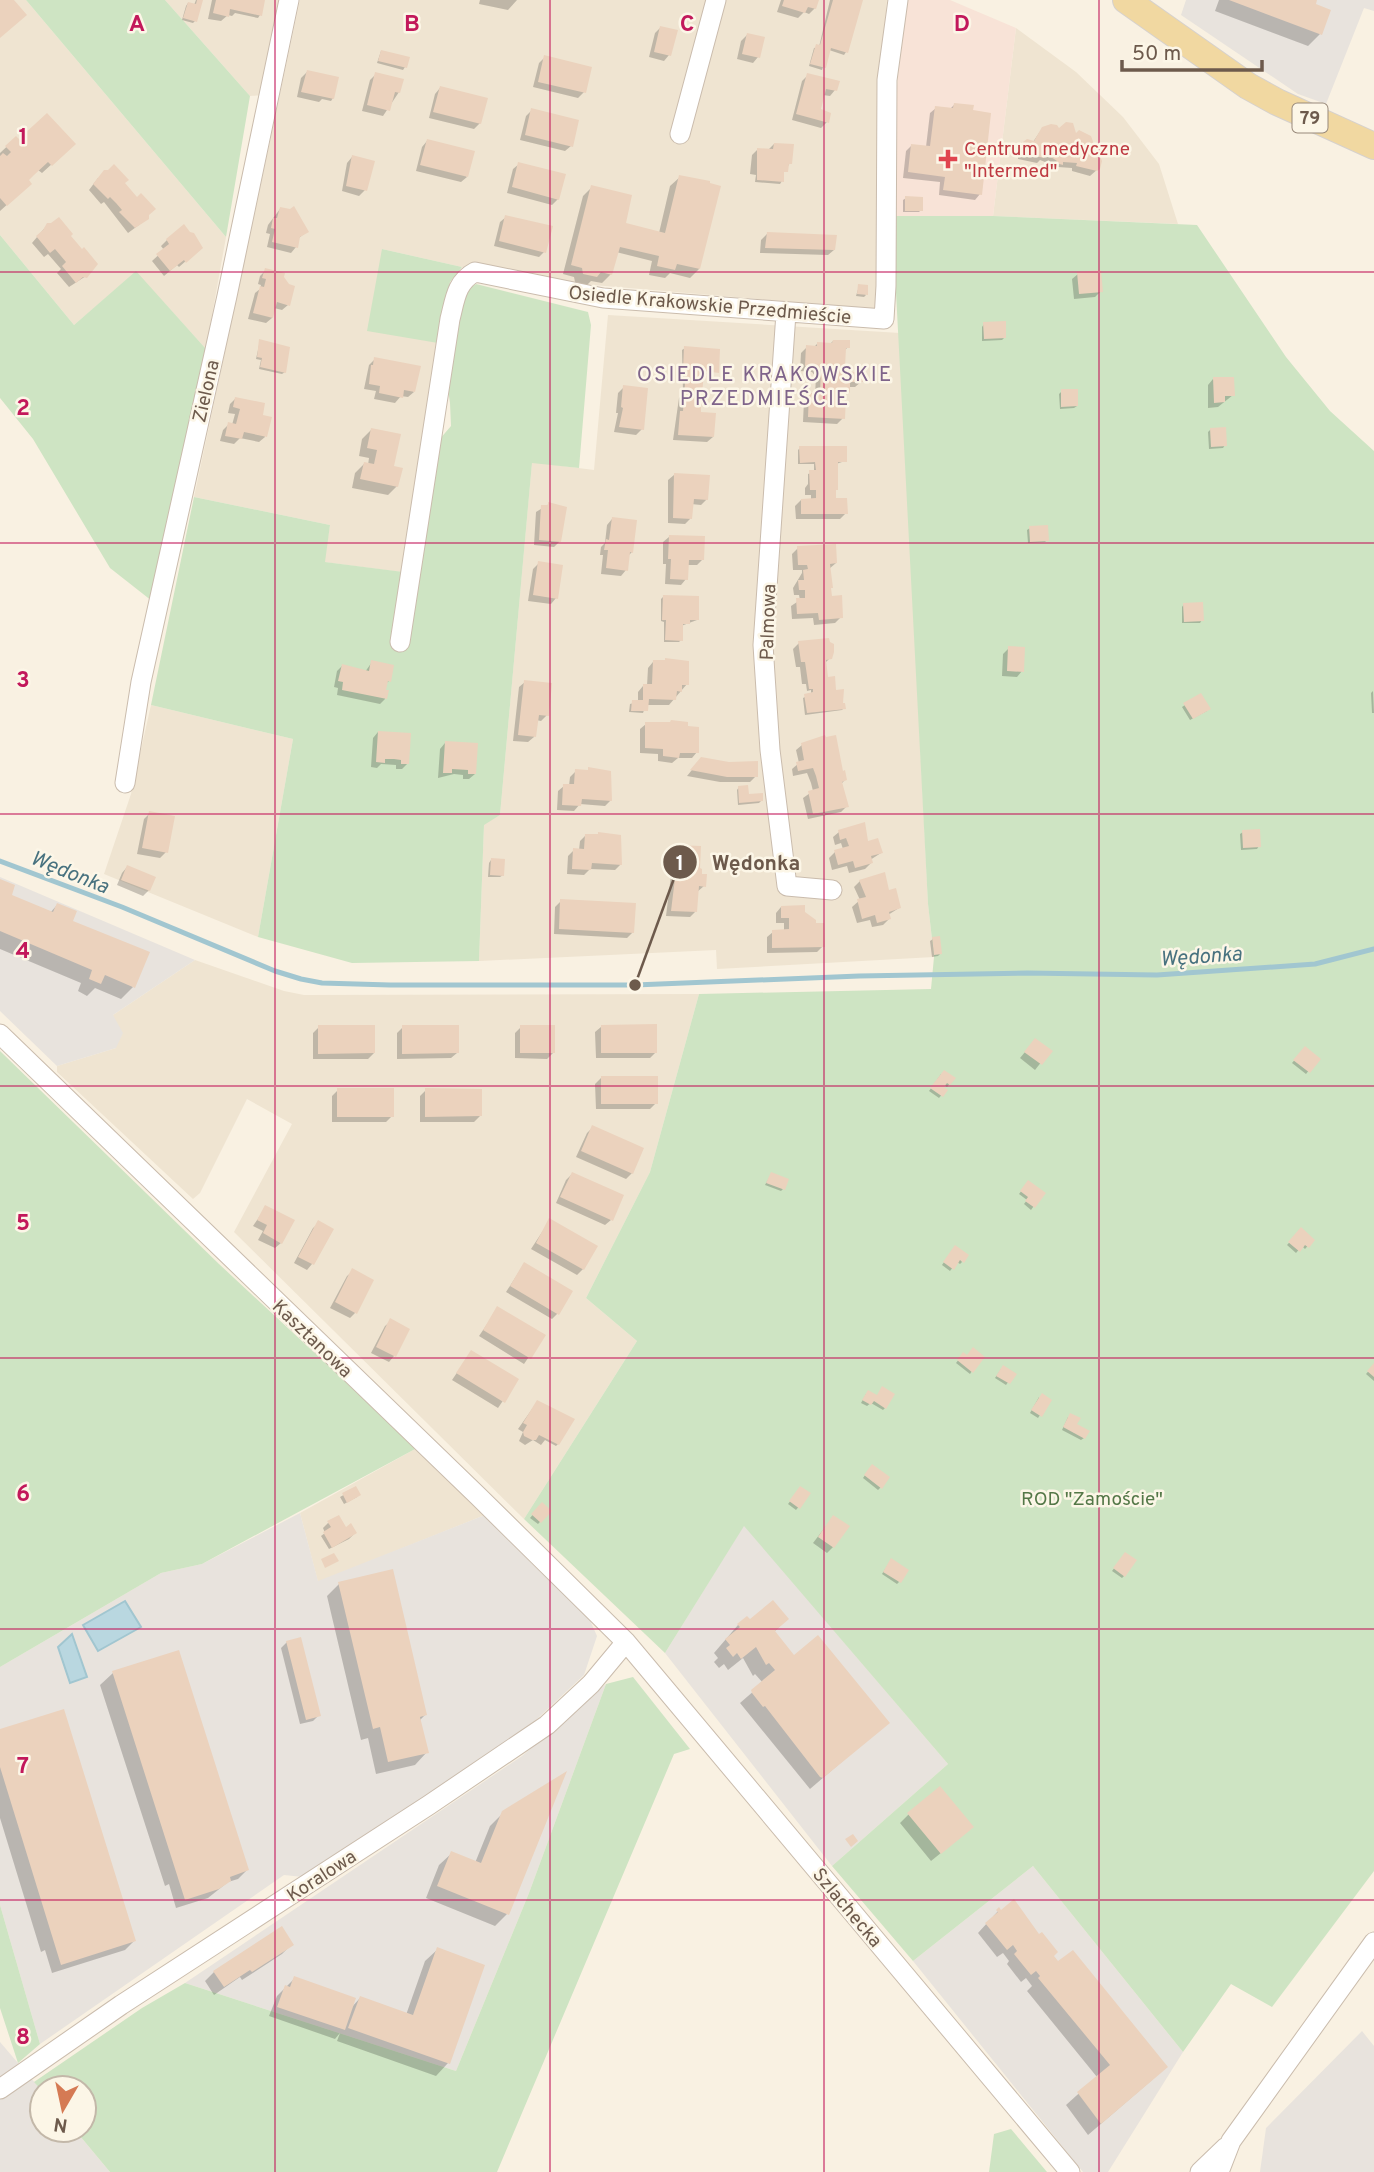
<svg xmlns="http://www.w3.org/2000/svg" width="1374" height="2172" font-family="Overpass,sans-serif">
<rect width="100%" height="100%" fill="#f9f1e2"/>
<path fill="#efe4d1" d="M0 0H26L226 237 206 349 136 272 74 325 0 235Z
M165 0H283L262 95 250 96Z
M300 0H887L880 81 877 309 558 282 462 267 382 249 438 343 401 572 324 562 330 525 194 497Z
M1016 28 1076 72 1123 117 1159 164 1178 224 993 216Z
M608 315 900 333 928 904 934 957 717 969 716 950 479 961 484 824 500 815 532 462 594 470Z
M151 705 293 739 258 937 104 874 131 794Z
M195 960 284 991 304 995 699 994 650 1172 586 1298 637 1341 524 1519 234 1232 292 1124 247 1099 200 1193 193 1199 57 1072V1066L116 1048 113 1015Z
M417 1448 485 1515 318 1582 300 1513Z"/>
<path fill="#f8e3d7" d="M905 0H950L1016 28 993 216H892L894 120Z"/>
<path fill="#e8e3dd" d="M1186 0H1374V11L1364 8 1326 104 1298 94 1181 15Z
M0 877 195 960 113 1015 123 1033 116 1048 57 1066 0 1011Z
M300 1513 318 1581 485 1515 588 1616 597 1636 584 1675 521 1734 303 1877 284 1875 40 2044 0 1905V1667L161 1573 202 1564Z
M744 1525 948 1764 832 1866 665 1653Z
M606 1684 529 1893 456 2071 185 1983 522 1756Z
M1033 1866 1183 2052 1108 2172H1083L913 1961Z
M1362 2031 1374 2046V2172H1260L1266 2128Z
M0 2042 42 2091V2130H75L110 2172H0Z"/>
<path fill="#cee4c3" d="M26 0H165L250 96 226 237Z
M892 216H993L1197 225 1286 357 1330 411 1374 451V1871L1272 2007 1231 1984 1183 2052 1033 1866 913 1961 832 1866 948 1764 744 1526 665 1653 524 1519 637 1341 586 1298 650 1172 699 994 931 989 934 957 928 904Z
M0 235 74 325 136 271 206 349 152 601 110 568 33 439 0 398Z
M382 249 462 267 450 282 438 343 367 331Z
M476 284 588 312 591 325 579 468 532 463 500 815 484 825 479 961 352 963 258 937 293 739 151 705 194 497 330 525 325 562 419 574 439 440 451 426 450 403 446 375 464 292Z
M0 1051 219 1264 417 1448 202 1564 161 1573 0 1667Z
M633 1677 690 1749 674 1754 497 2172H110L75 2130H84V2088H42V2091L34 2082 142 2008 185 1983 456 2071 529 1893 606 1684Z
M0 1905 40 2044 18 2063 0 2008Z
M1011 2129 1047 2172H989L994 2134Z"/>
<path fill="#b9d7e0" stroke="#a1c6d0" stroke-width="2" d="M125 1601 141 1627 98 1651 83 1625Z
M72 1634 87 1677 70 1683 58 1647Z"/>
<path fill="#0003" d="M196 0H201L195 21 193 23 182 20 186 6 188 3 194 5Z
M212 0H257L260 15 258 18 235 13 232 16 228 15 221 21 208 19Z
M480 0H517L508 10 479 4Z
M781 0H817L815 8 809 14 804 12 798 18 777 12Z
M830 0H861L846 52 844 55 829 50 822 70 809 66 814 48 819 47Z
M1219 0H1315L1320 34 1308 46 1215 11Z
M661 27 669 55 664 61 649 57 655 33Z
M747 35 758 57 753 63 737 59 741 41Z
M381 51 405 67 403 70 377 63Z
M545 57 584 92 578 98 533 87 539 63Z
M307 72 333 98 331 101 322 99 319 102 297 97 301 78Z
M376 74 399 92 383 116 362 111 370 80Z
M808 75 835 90 830 96 823 95 819 111 827 122 821 128 792 120 802 81Z
M440 88 480 123 474 129 429 118 435 94Z
M954 105 980 194 975 200 939 195 940 182 903 178 906 151 912 145 926 147 930 113 936 108 950 109Z
M532 110 571 146 565 151 520 140 526 116Z
M47 115 64 153 42 173 38 170 27 181 20 193 0 211V153L16 138 19 141Z
M1039 133 1075 136 1099 168 1090 176 1072 171V168L1058 167 1056 170 1045 162 1040 160 1037 163 1018 159V150L1027 141 1033 142Z
M427 141 467 177 461 182 416 171 422 147Z
M774 144 790 163 782 175V181L780 184 755 182 756 175 750 174 752 155 758 149 768 150Z
M352 157 365 190 359 196 342 191 347 163Z
M519 164 558 199 552 205 507 193 513 169Z
M680 177 699 269 690 278 670 273 665 278 649 275 652 261 616 252 611 274 602 283 591 281 587 285 575 282 574 277 563 274 583 196 592 187 622 230 659 233 670 186Z
M98 178 123 184 147 215V219L128 233 104 202 101 204 89 190Z
M906 198 921 210 919 212H903V200Z
M280 209 307 231 298 239 296 247 291 253 267 247 270 234 266 233 268 225Z
M506 217 544 252 539 257 494 246 500 222Z
M48 224 86 276 69 287 57 273 61 269 48 254 44 257 32 243Z
M767 234 834 250 828 255 760 253 761 240Z
M167 240 195 253 179 267 177 265 164 276 152 261 164 250 161 246Z
M266 270 288 305 282 310 274 308 272 318 266 323 248 319 255 293 260 289 261 285 258 284 260 276Z
M1078 274 1101 291 1095 297 1074 299 1072 279Z
M859 286 866 295 864 297 856 296Z
M984 324 1005 337 1002 340 982 341V327Z
M260 341 285 372 282 374 259 369 261 360 256 359Z
M833 341 848 347 844 351V368L861 382 855 387H848L844 396 843 418 837 424 803 422 804 400 809 395H815L816 377 812 372 800 371 801 353 807 347H814L817 344H830Z
M685 348 695 373 715 374 702 373 699 414 713 437 707 442 673 440 679 398 685 392H683L682 350Z
M375 359 414 392 408 397 401 396 395 403 374 399 376 391 364 389 369 365Z
M1213 379 1233 395 1218 407 1208 408V385Z
M624 387 642 429 636 435 614 432 618 413H616L618 393Z
M1062 391 1077 406 1074 408 1060 409 1059 394Z
M235 399 260 416 265 437 259 442 240 438 234 444 220 441 223 430 229 424 232 425 235 414 228 413 230 404Z
M1211 429 1225 445 1223 448 1209 449 1208 432Z
M371 430 392 467 397 486 388 495 352 488 355 473 364 464 368 465 369 458 359 456 362 439Z
M800 448 845 461 836 464 834 500 846 513 840 519H796L795 506 801 500H811V495H805V488L808 484V474L814 472V464H798V450Z
M674 475 707 499 701 505 691 504 690 519 685 524 668 523V480Z
M549 504 560 541 554 547 534 545 536 512Z
M612 519 632 552 628 556 626 570 621 576 601 574 603 555H600L601 547 605 543 607 525Z
M1030 528 1047 540 1045 542 1028 543 1027 530Z
M669 537 702 560 697 565H687L686 579 681 585 665 584 666 564H663V542Z
M798 548 836 563 829 569 830 598 841 617 835 623 814 625 813 618 792 619 791 606 800 600 799 595H794L793 588 802 573V570H793L792 554Z
M539 563 556 598 551 604 528 601 533 569Z
M663 597 697 620 681 626V640L679 642H664V622L661 621V599Z
M1184 604 1202 620 1200 623H1182V607Z
M799 643 830 658 824 664 826 679 841 696 844 708 842 710 805 715 803 698 811 694V690L807 691 806 684H802L800 667H796L793 649Z
M1009 648 1022 671 1017 677 1002 676 1003 654Z
M372 662 389 681 385 684V699L380 704 337 695 338 688 334 687 337 671 342 666 365 672Z
M653 662 687 684 669 705H646L643 713 629 712 630 704 638 702V692L643 686H647L648 668Z
M525 682 547 715 541 721 536 720 534 737 528 742 513 741 519 687Z
M1373 691 1374 713H1372L1371 693Z
M1185 705 1207 711 1190 720 1182 707Z
M646 724 697 752 692 758H678L672 763 658 761V754L640 753V729Z
M378 732 408 763 402 769H396V765L381 764 377 768 371 767 373 738Z
M445 743 475 774 469 779H463V775L454 774 438 778 440 749Z
M802 745 842 773 845 780 841 784 847 806 841 812 808 819 803 798 813 791 811 783 807 773 793 776 792 769 799 763 796 750Z
M696 765 756 776 750 782H720L687 776Z
M576 771 611 800 605 806 580 804 574 811 557 810 558 791 564 786H569L570 777Z
M739 787 747 796 761 801 759 803 738 805 737 790Z
M150 813 166 852 160 858 137 854 144 819Z
M839 832 866 843 881 853 870 860 871 863 865 869 849 873 847 866 832 870 829 858 835 852 843 849 841 843 835 845 833 837Z
M1243 832 1259 846 1257 849 1241 850 1240 834Z
M585 836 621 864 615 870 590 869 584 875 567 874 568 856 574 850H579L580 841Z
M676 847 698 870 704 886 697 892 695 912 690 917 666 916 672 867H669L670 852Z
M491 860 503 875 500 877H488L489 863Z
M127 867 149 890 143 896 117 885 122 873Z
M0 880 10 896 50 913 57 905 133 987 121 999 95 988 87 996 78 991 81 983 0 949Z
M860 881 888 892 899 908 888 915 889 919 883 925 872 927 870 920 857 923 852 907 860 900 854 887Z
M561 901 633 932 627 938 554 934 555 907Z
M781 907 803 913 823 946 817 952 767 953V937L773 932 784 931V923H776V913Z
M933 939 940 954 938 956 932 957 930 941Z
M319 1027 374 1053 368 1059H313V1033Z
M403 1027 457 1053 451 1058 397 1059V1033Z
M521 1027 553 1053 547 1059 515 1058V1033Z
M601 1027 656 1052 650 1058H596L595 1032Z
M1030 1046 1050 1051 1035 1070 1020 1058Z
M1305 1048 1318 1059 1306 1074 1292 1063Z
M941 1074 953 1079 947 1087 944 1084 941 1088 945 1091 939 1098 929 1091Z
M601 1078 656 1103 650 1109H596L595 1084Z
M338 1090 392 1116 386 1122H332V1096Z
M426 1090 480 1116 474 1122H420V1096Z
M593 1127 632 1173 626 1179 576 1157 587 1133Z
M572 1174 611 1220 605 1225 556 1203 566 1180Z
M771 1174 783 1189 781 1191 765 1185Z
M1026 1185 1043 1193 1031 1210 1024 1204 1027 1200 1019 1194Z
M266 1207 281 1243 275 1248 258 1240 263 1231 253 1226Z
M550 1220 583 1269 577 1275 531 1249Z
M319 1223 331 1230 312 1264 307 1270 294 1263 313 1228Z
M1301 1230 1313 1240 1305 1249 1302 1246 1296 1253 1287 1245Z
M953 1249 962 1262 960 1264 957 1262 950 1271 942 1265Z
M524 1264 558 1313 552 1319 506 1292Z
M353 1271 355 1313 350 1318 330 1308 347 1276Z
M498 1308 543 1336 524 1364 479 1336Z
M391 1321 394 1356 389 1362 371 1353 385 1326Z
M471 1352 517 1380 498 1408 452 1380Z
M963 1354 972 1371 970 1374 956 1363Z
M1374 1365V1381L1366 1374Z
M1001 1369 1014 1374 1006 1385 995 1378Z
M866 1394 877 1397 885 1408 883 1410 871 1403 867 1406 861 1403Z
M1039 1397 1040 1415 1038 1418 1030 1413Z
M537 1402 558 1444 556 1446 545 1440 541 1445 533 1440 525 1445 519 1441 523 1432 518 1429Z
M1068 1417 1084 1438 1081 1440 1062 1430Z
M870 1468 881 1487 878 1490 863 1478Z
M356 1488 357 1497 344 1504 340 1497Z
M798 1491 809 1494 796 1510 788 1504Z
M542 1504 550 1511 538 1524 530 1518Z
M833 1517V1547L827 1553 813 1543Z
M328 1523 345 1529 355 1533 349 1539 329 1549 321 1536 325 1533 323 1528Z
M1123 1557 1124 1576 1122 1578 1112 1571Z
M889 1563 899 1582 897 1584 882 1574Z
M339 1584 425 1715 420 1720 427 1752 415 1765 376 1774 368 1738 361 1740 327 1596Z
M787 1619 774 1632 794 1657 887 1723 810 1789 740 1703 763 1683 755 1674 753 1676 743 1658 728 1670 724 1664 719 1668 714 1662 718 1658 714 1653 738 1625 749 1621Z
M287 1642 319 1715 313 1721 300 1724 281 1648Z
M113 1673 247 1870 238 1879 228 1882 208 1898 176 1908 169 1884 165 1886 100 1685Z
M0 1731 134 1941 125 1950 52 1973 45 1950 41 1952 0 1818Z
M503 1813 507 1914 495 1926 426 1898 439 1865 452 1853 475 1863 490 1826Z
M909 1814 962 1836 931 1861 900 1823Z
M999 1910 1052 1956 1153 2079 1088 2135 1066 2105 1097 2077 1027 1991 1032 1986 1026 1978 1021 1982 1007 1964 1009 1961 1003 1953 997 1957 978 1933Z
M291 1945 282 1954 242 1980 240 1977 214 1995 205 1981 214 1972Z
M438 1949 483 1966 448 2063 436 2076 337 2041 340 2033 335 2039 269 2016 277 1996 295 1978 351 2008 360 1998 406 2015 425 1961Z"/>
<g fill="none" stroke-linecap="round" stroke-linejoin="round">
<path stroke="#a1c6d0" stroke-width="5" d="M0 861 122 907 275 971 301 979 322 983 390 985H635L859 976 1027 973 1157 975 1315 964 1374 949"/>
</g>
<path fill="#ebd2bd" d="M0 0H14L27 15 0 38Z
M197 0H203L197 22 183 18 188 2 196 4Z
M216 0H265L262 16 230 9 229 17 213 13Z
M784 0H819L816 9 808 7 805 13 782 6Z
M833 0H863L848 53 831 48 826 68 810 64 816 44 820 45Z
M1229 0H1317L1316 4 1331 10 1322 35Z
M660 26 678 30 671 56 654 52Z
M747 33 765 37 760 58 742 54Z
M381 50 410 57 407 68 378 61Z
M544 55 592 67 586 93 538 82Z
M307 70 339 77 334 99 301 92Z
M375 72 404 79 400 93 395 92 390 111 367 105Z
M807 73 840 81 837 91 826 89 821 109 831 113 829 123 796 114Z
M440 86 488 98 481 124 433 112Z
M954 103 974 105 973 110 991 113 982 195 943 190 945 177 908 172 911 144 930 146 935 106 953 108Z
M531 108 579 120 573 147 525 135Z
M47 113 76 144 52 166 48 162 34 175 29 180 32 184 7 206 0 198V156L3 153 7 156 11 152 5 146 16 136 22 142 26 138 23 135Z
M1066 122 1073 123 1076 133 1079 130 1091 136 1095 147 1093 155 1100 156 1102 161 1100 169 1097 171 1076 166 1077 163 1063 162V165L1056 163 1057 161 1051 157 1045 155 1044 158 1023 153V142L1027 139 1034 141 1042 127 1051 124 1057 125 1059 128Z
M427 139 475 151 468 177 420 165Z
M774 143 794 144 792 164H789L788 172H784V182L757 180V148L773 149Z
M352 155 375 161 367 191 346 186Z
M518 162 566 174 559 200 512 187Z
M114 164 129 180 125 183 137 197 141 193 156 209 149 215V219L135 228 119 212 122 210 116 203 110 197 108 199 93 184 104 170H108Z
M679 175 710 181V183L721 186 700 269 677 264 675 270 657 266 659 256 620 247 612 275 601 272 597 277 583 274 582 268 571 265 591 185 632 195 626 223 665 233Z
M905 196 923 197V211H905Z
M294 206 309 232 300 237 298 248 272 242 275 229 271 228 273 218H277L280 207 290 209Z
M505 215 553 226 546 253 499 241Z
M59 217 73 234 71 236 77 243 82 249 84 247 98 264 87 278 83 277 76 283 62 266 66 262 55 249 50 253 36 236 43 230 47 223H51Z
M184 224 190 232 194 233 203 248 186 263 184 260 170 271 156 254 169 244 166 239Z
M767 232 837 235 835 250 765 248Z
M265 268 285 273 284 277 289 284 295 286 290 306 277 302 273 318 253 313 260 286 264 287 266 279 262 278Z
M1101 270 1103 292 1079 294 1077 272Z
M858 284 868 285V295L857 294Z
M1006 321V338L984 339 983 322Z
M259 339 290 347 286 373 260 367 262 358 257 357Z
M833 340H850V348H846L845 367H851L850 372 864 373 863 382H850V392L846 395 845 419 808 417 809 393H820L821 370 818 367 805 366 806 345 817 346V342L832 343Z
M684 346 720 349 719 373 704 371 701 408V412L716 413 714 437 678 435 680 411H683L686 370H683Z
M374 357 421 366 415 392 404 390 403 398 379 393 380 386 369 384 371 365H373Z
M1213 377H1234L1235 396H1225V402L1214 403Z
M623 385 648 388 644 430 619 427 623 408 621 407Z
M1061 389H1078V406L1061 407Z
M235 397 265 403 263 415 272 417 267 437 244 432 242 439 225 436 228 422 236 424 240 409 233 407Z
M1226 427 1227 446 1211 447 1210 428Z
M371 428 401 434 394 466 403 468 398 487 360 479 364 462 374 464 377 450 367 448Z
M799 446H847V462H838V490H836V498H847L848 514H801V499L816 498V490H810L809 470H816L815 462 800 463Z
M674 473 710 475 708 500 694 499 692 519 673 518Z
M548 502 567 507 561 542 539 540 541 505H548Z
M612 517 637 520 633 553 630 552 628 571 606 568 608 550H604L606 539 609 540Z
M1048 525 1049 541 1030 542 1029 526Z
M669 535 705 536 704 560H689L688 580 670 579 671 559H668Z
M836 544 837 563 830 564 833 588H831L832 596 842 595 843 618 819 620 818 613 797 614 796 598H805V590H799L798 580H804L803 570 808 569 807 565H798L797 546Z
M538 561 563 565 558 599 533 595Z
M663 595 699 596V620H690V624H683V641L665 640 666 620H662Z
M1203 602 1204 621 1184 622 1183 603Z
M829 638 830 642 834 644V652L832 659 826 660 828 677 835 676 836 690 844 689 843 703H845L846 709 807 713 804 694 813 692V689H809L805 662H801L798 641Z
M1008 646 1025 647 1024 672 1007 671Z
M665 658 689 661V685H682V692L677 691 676 700 649 699 648 711H631L632 700H643V684H652L653 660H665Z
M371 660 394 665 391 682 388 681 386 690H389L387 699 342 690 343 682 338 681 342 664 369 671Z
M524 680 552 683 549 716 539 715 536 737 518 735Z
M1201 693 1211 709 1193 719 1183 703Z
M671 720 688 722V726L699 727V753H680L679 758 663 756V749L645 748V722H670Z
M378 731 411 733 409 764H401V760L394 759H385V763L376 762Z
M825 735 826 737 836 735 843 771 845 770 847 780 842 782 849 807 813 814 808 791 819 788 816 776 813 768 798 771 796 762 804 760 801 743Z
M445 741 478 743 476 774H468V770L452 769V773H443Z
M701 757 729 762 758 761V777H727L690 770Z
M588 767 611 771 612 801 582 799 581 806 562 805 563 784H574L575 769 588 770Z
M748 785 749 794 763 793V801L739 803 738 786Z
M149 811 175 816 168 853 142 848Z
M865 822 868 841 878 838 883 853 871 856 873 863 855 868 853 861 838 865 834 850 849 846 846 838 840 840 838 830Z
M1260 829 1261 847 1243 848 1242 830Z
M598 832 621 835 622 865 592 863 591 870 572 869 573 848 584 849 585 834H598Z
M675 845 701 846 700 868 702 869V874H707L706 887 699 886 697 912 671 911 677 862H674Z
M491 858 505 859 504 876 490 875Z
M127 865 156 877 150 891 121 880Z
M885 872 889 890 896 888 901 908 889 912 891 919 877 923 875 915 862 919 857 899 866 897 859 880Z
M0 879 15 885 12 895 53 912 57 903 77 911 73 921 150 952 135 988 105 975 101 984 89 979 92 970 0 931Z
M560 899 636 903 634 933 559 929Z
M805 905V912L816 920V923H824L825 947 772 948V930L789 929V918H781V906Z
M940 936 942 954 934 955 932 937Z
M657 1024V1053H601V1025Z
M318 1025H375V1053L318 1054Z
M402 1025H459V1053L402 1054Z
M520 1025H555V1053H520Z
M1035 1038 1053 1051 1042 1065 1024 1052Z
M1305 1046 1321 1059 1310 1073 1293 1060Z
M944 1070 956 1078 950 1085 947 1083 944 1087 948 1090 943 1097 930 1088Z
M601 1076H658V1104H601Z
M337 1088H394V1117H337Z
M425 1088 482 1089V1116L425 1117Z
M592 1125 644 1148 633 1174 581 1151Z
M572 1172 624 1195 613 1221 560 1197Z
M771 1172 789 1179 785 1190 766 1183Z
M1028 1180 1046 1193 1035 1208 1025 1201 1028 1197 1020 1191Z
M265 1205 295 1220 282 1244 263 1233 267 1225 257 1220Z
M549 1218 598 1246 584 1270 536 1243Z
M318 1220 334 1229 314 1265 298 1257Z
M1301 1227 1315 1240 1309 1248 1305 1245 1300 1252 1288 1242Z
M955 1245 969 1255 964 1263 960 1260 954 1270 943 1262Z
M524 1262 573 1291 559 1315 510 1286Z
M352 1268 374 1280 357 1314 335 1302Z
M497 1306 546 1335 531 1359 483 1330Z
M390 1318 410 1329 396 1357 376 1347Z
M973 1347 985 1357 973 1373 957 1360 963 1352 967 1355Z
M471 1350 519 1379 505 1403 456 1373Z
M1374 1363V1377L1367 1371Z
M1003 1365 1017 1374 1010 1384 996 1376Z
M882 1386 895 1394 886 1409 874 1401 871 1405 862 1400 868 1390 877 1395Z
M1042 1393 1052 1400 1042 1417 1031 1410Z
M537 1400 575 1419 559 1445 539 1435 536 1440H532L524 1436 523 1432 527 1425 523 1423Z
M1070 1413 1081 1418 1077 1424 1090 1431 1085 1439 1063 1427Z
M872 1464 890 1477 882 1489 864 1475Z
M356 1486 361 1495 347 1503 342 1493Z
M800 1486 811 1493 800 1509 789 1501Z
M542 1502 552 1511 541 1523 531 1514Z
M339 1515 346 1527 351 1523 357 1533 332 1548 323 1532 331 1527 327 1521Z
M833 1515 850 1526 834 1548 818 1537Z
M1125 1552 1137 1560 1125 1577 1113 1568Z
M334 1553 339 1561 325 1568 321 1559Z
M891 1558 909 1570 901 1583 883 1572Z
M393 1569 427 1715 420 1717 429 1753 388 1762 380 1727 373 1729 338 1582Z
M773 1600 789 1619 775 1631 794 1655 818 1635 890 1723 823 1778 820 1777 765 1706 763 1707 752 1693 751 1690 775 1670 769 1663 766 1665 756 1647 741 1659 737 1653 733 1657 726 1648 730 1645 725 1639 740 1627 737 1624 747 1616 750 1619Z
M301 1637 321 1716 306 1720 286 1641Z
M179 1650 249 1870 230 1877 231 1881 219 1889 185 1900 112 1671Z
M64 1709 136 1941 61 1965 0 1767V1729Z
M567 1771 509 1915 437 1886 451 1851 481 1863 502 1811Z
M940 1786 974 1827 941 1854 907 1813Z
M853 1834 858 1841 851 1847 845 1839Z
M1014 1899 1039 1934 1042 1932 1058 1952 1054 1956 1058 1961 1073 1950 1168 2067 1101 2124 1077 2092 1110 2065 1038 1978 1040 1976 1036 1971 1031 1975 1014 1954 1017 1951 1013 1945 1007 1950 985 1923 998 1912 996 1910 999 1907 1001 1910Z
M282 1926 294 1945 252 1972 250 1970 224 1987 213 1971Z
M437 1947 485 1965 450 2064 348 2028 360 1996 413 2015Z
M294 1976 356 1998 345 2030 277 2007 285 1985 290 1987Z"/>
<g fill="none" stroke-linecap="round" stroke-linejoin="round">
<g stroke="#cabcad" stroke-width="21">
<path id="minor" d="M680 134 716 0
M786 313 763 645 770 750 787 886 832 890
M400 642 450 319C455 300 456 282 475 272L603 298 884 319 886 286 887 80 898 0
M125 783 141 682 227 296 289 0
M0 1034 478 1496 626 1642 1070 2172
M0 2089 121 2005 429 1805 547 1725 591 1684 626 1642
M1200 2172 1226 2147
M1219 2172 1231 2141 1374 1942"/>
</g>
<g stroke="#d6d1cd" stroke-width="28">
<path id="major" d="M1126 0 1248 86 1277 102 1374 146"/>
</g>
<use href="#minor" stroke="#fff" stroke-width="19"/>
<use href="#major" stroke="#f1d8a1" stroke-width="26"/>
</g>
<path fill="none" stroke="#c2185b" stroke-width="2" stroke-opacity="0.55" d="M275 0V2172M550 0V2172M824 0V2172M1099 0V2172M0 272H1374M0 543H1374M0 814H1374M0 1086H1374M0 1358H1374M0 1629H1374M0 1900H1374"/>
<path fill="#e0444e" stroke="#fcf6e7" stroke-width="2.5" d="M944.5 148.5h7v7h7v7h-7v7h-7v-7h-7v-7h7z"/>
<g text-anchor="middle" stroke-width="5" stroke-linejoin="round" paint-order="stroke">
<rect fill="#fcf6e7" stroke="#98897a" stroke-width="2" x="1292.5" y="103.5" width="35" height="29" rx="5"/>
<g font-size="18" font-weight="bold" fill="#6d5a4c">
<text x="1310" y="124">79</text>
</g>
<g font-size="19" fill="#be3a42" stroke="#fcf6e7" text-anchor="start">
<text x="964" y="155">Centrum medyczne<tspan x="964" dy="22">"Intermed"</tspan></text>
</g>
<g font-size="19" fill="#6d5a4c" stroke="#fcf6e7">
<text transform="translate(710 304) rotate(5)" y="7">Osiedle Krakowskie Przedmieście</text>
<text transform="translate(205 391) rotate(-77)" y="7">Zielona</text>
<text transform="translate(767 622) rotate(-88)" y="7">Palmowa</text>
<text transform="translate(313 1338) rotate(44)" y="7">Kasztanowa</text>
<text transform="translate(321 1875) rotate(-33)" y="7">Koralowa</text>
<text transform="translate(848 1907) rotate(50)" y="7">Szlachecka</text>
</g>
<g font-size="19" fill="#547848" stroke="#fcf6e7">
<text x="1092" y="1505">ROD "Zamoście"</text>
</g>
<g font-size="21" letter-spacing="2" fill="#7f648a" stroke="#fcf6e7">
<text x="765" y="381">OSIEDLE KRAKOWSKIE<tspan x="765" dy="24">PRZEDMIEŚCIE</tspan></text>
</g>
<g font-size="21" font-style="italic" fill="#48727f" stroke="#fcf6e7">
<text transform="translate(70 872) rotate(22)" y="7">Wędonka</text>
<text transform="translate(1201 956) rotate(-4)" y="7">Wędonka</text>
</g>
</g>
<g font-size="23" text-anchor="middle" font-weight="bold" fill="#c2185b" stroke="#fcf6e7" stroke-width="5" stroke-linejoin="round" paint-order="stroke">
<text x="137" y="31">A</text>
<text x="412" y="31">B</text>
<text x="687" y="31">C</text>
<text x="962" y="31">D</text>
<text x="23" y="144">1</text>
<text x="23" y="415">2</text>
<text x="23" y="687">3</text>
<text x="23" y="958">4</text>
<text x="23" y="1230">5</text>
<text x="23" y="1501">6</text>
<text x="23" y="1773">7</text>
<text x="23" y="2044">8</text>
</g>
<path fill="none" stroke="#6d5a4c" stroke-width="2.5" d="M635 985L680 862"/>
<g fill="#6d5a4c" stroke="#fcf6e7" stroke-width="2.5">
<circle cx="635" cy="985" r="7"/>
<circle cx="680" cy="862" r="18"/>
</g>
<g font-size="21" text-anchor="middle" font-weight="bold" fill="#fff">
<text x="680" y="870">1</text>
</g>
<g font-size="21" text-anchor="middle" font-weight="bold" fill="#6d5a4c" stroke="#fcf6e7" stroke-width="5" stroke-linejoin="round" paint-order="stroke">
<text x="756" y="870">Wędonka</text>
</g>
<g transform="translate(63 2109) rotate(189)"><circle r="33" fill="#fcf6e7" stroke="#c3b8a9" stroke-width="2"/>
<path d="M0-5L12 26L0 18L-12 26Z" fill="#d57a54"/>
<text y="-10" font-size="19" font-weight="bold" text-anchor="middle" fill="#6d5a4c">N</text>
</g>
<path d="M1122 60v10h140v-10" fill="none" stroke="#6d5a4c" stroke-width="3.5"/>
<text x="1132" y="60" font-size="21" fill="#6d5a4c" stroke="#fcf6e7" stroke-width="5" paint-order="stroke">50 m</text>
</svg>
